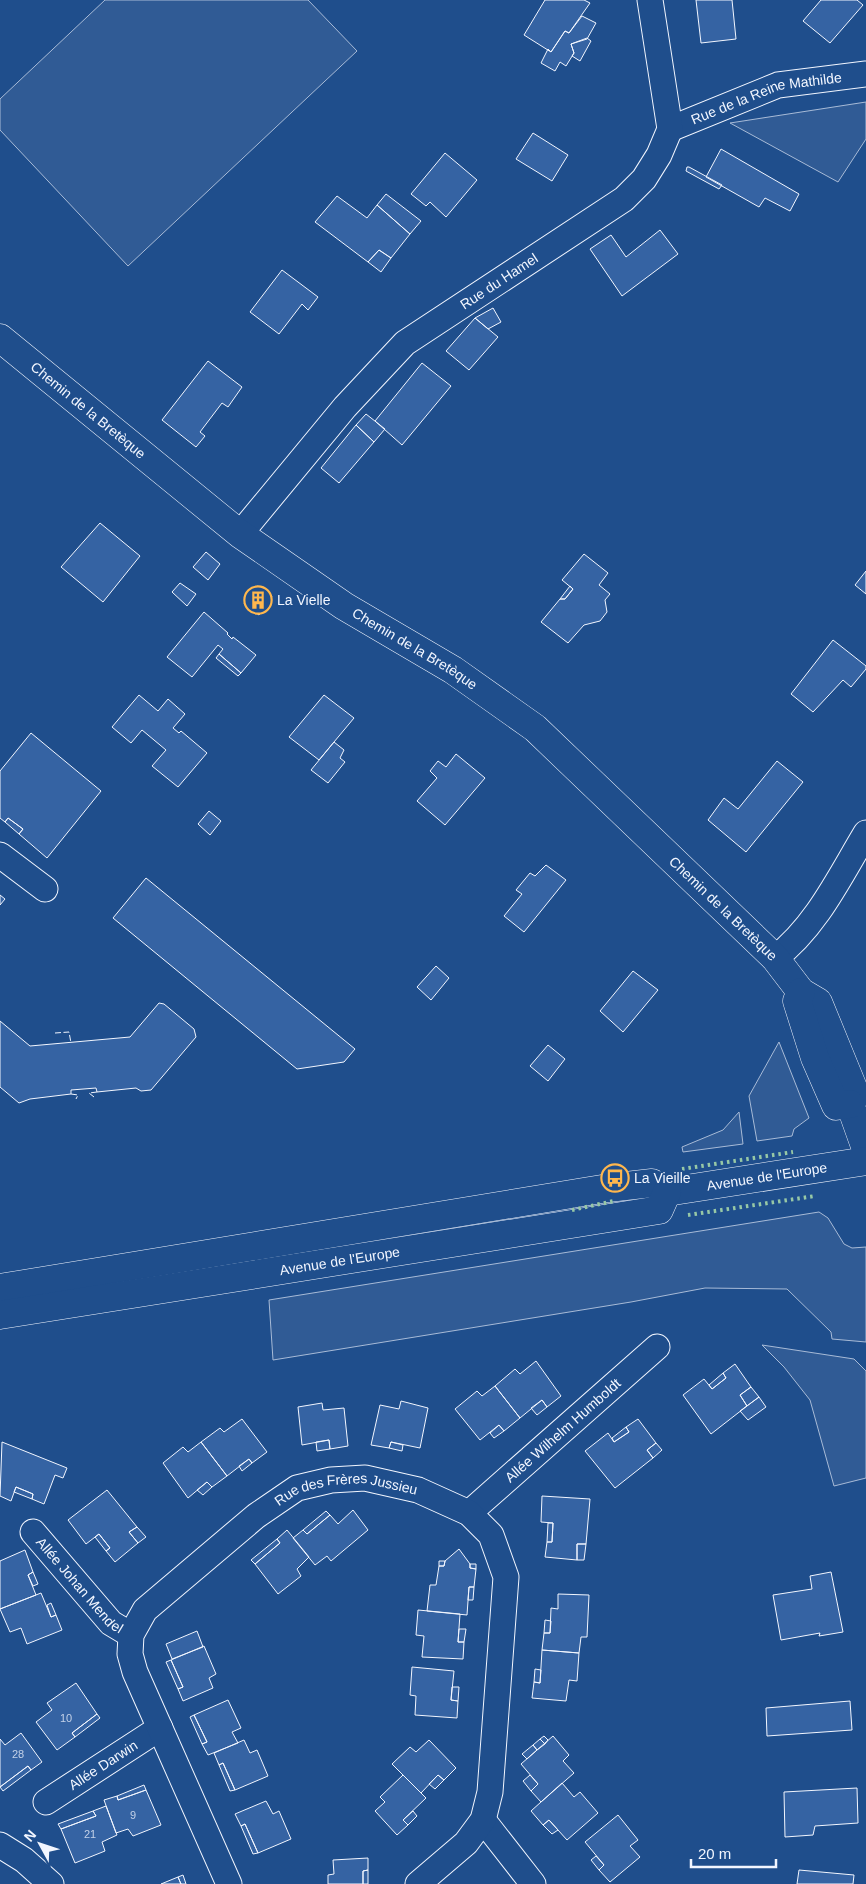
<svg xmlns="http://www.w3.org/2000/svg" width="866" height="1884" font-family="Helvetica,sans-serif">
<rect width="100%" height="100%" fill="#1f4e8c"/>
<path fill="#305b95" stroke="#a8bbd7" d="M105 0H308L357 51 128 266 0 130V99Z
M866 102V139L838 182 730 123Z
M779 1042 809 1118 794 1129 792 1136 757 1141 749 1096Z
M739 1112 743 1144 683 1152 682 1147 723 1130Z
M819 1212 828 1218 844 1244 852 1248 866 1247V1342L832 1339 831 1332 787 1289 705 1288 631 1302 273 1360 269 1300Z
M762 1345 854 1359 866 1371V1478L834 1486 810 1400 784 1367Z"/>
<path fill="#3563a3" stroke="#f2f6ff" d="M545 0H584L590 3 569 33 565 31 551 52 524 35Z
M696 0H732L736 39 701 43Z
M821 0H857L863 5 830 43 803 21Z
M582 16 596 23 587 39 571 44 574 53 566 66 560 62 555 71 541 63 548 49 551 52 565 31 569 33Z
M587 38 591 41 580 61 572 56 574 53 571 44Z
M533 133 568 155 552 181 516 159Z
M721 149 799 194 790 211 765 198 759 207 706 177Z
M445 153 477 180 446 217 430 202 426 206 411 194Z
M687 167H689L722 185 719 189 686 171Z
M386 194 421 221 410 234 377 205Z
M337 196 367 218 377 205 410 234 391 258 379 250 368 262 315 222Z
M660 230 678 254 622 296 590 249 611 235 626 257Z
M379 250 391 258 381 272 368 262Z
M282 270 318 297 308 310 302 304 279 334 250 312Z
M493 308 501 322 488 329 475 318Z
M475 318 498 337 469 370 446 351Z
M208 361 242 387 228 407 222 403 200 432 205 436 196 447 162 420Z
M422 363 451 386 402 445 375 421Z
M366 414 385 429 374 442 356 425Z
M356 425 374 442 339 483 321 468Z
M100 523 140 556 103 602 61 567Z
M206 552 220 564 208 580 193 567Z
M584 554 608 573 599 585 610 594 605 600 607 612 600 621 584 625 568 643 541 622 560 599H565L573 589 562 580Z
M866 571V594L855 585Z
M180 583 196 594 187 606 172 592Z
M257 586 272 596 259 615 244 604Z
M570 586 573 589 565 599H560Z
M204 612 228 633 227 634 232 639 233 637 256 655 241 673 219 654 223 649 218 645 192 677 167 657Z
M833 640 866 666V669L851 687 843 680 813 712 791 694Z
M219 654 241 673 238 676 216 658Z
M139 695 158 711 168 699 185 714 173 728 179 733 181 731 207 753 178 787 152 766 166 750 142 730 131 743 112 727Z
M324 695 354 718 319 760 289 737Z
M31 733 101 791 47 858 19 834 23 829 8 818 5 822 0 818V771Z
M334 742 344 750 340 758 345 762 328 783 311 770Z
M456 754 485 778 445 825 417 801 437 778 430 771 438 761 446 767Z
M777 761 803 782 746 852 708 820 724 798 738 809Z
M209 811 221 821 210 835 198 824Z
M8 818 23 829 19 834 5 822Z
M546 865 566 880 524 932 504 916 522 894 516 890 530 873 535 876Z
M146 878 355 1049 344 1062 297 1069 113 918Z
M0 895 5 899 0 905Z
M436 966 449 978 431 1000 417 987Z
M633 971 658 990 623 1032 600 1011Z
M159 1003 164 1004 194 1029 196 1037 151 1090 141 1091 136 1088 97 1092 96 1088 71 1090V1094L30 1099 19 1103 0 1087V1021L30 1046 130 1037Z
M548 1045 565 1059 548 1081 530 1066Z
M536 1361 561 1396 547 1407 542 1400 520 1418 495 1386 515 1369 520 1374Z
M735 1364 751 1387 740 1395 747 1406 711 1434 683 1395 704 1379 712 1389 726 1378 723 1373Z
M723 1373 726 1378 712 1389 709 1385Z
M495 1386 520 1418 504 1431 499 1425 480 1440 455 1409 477 1391 482 1396Z
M751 1387 759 1397 747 1406 740 1395Z
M759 1397 766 1407 748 1420 740 1411Z
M542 1400 547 1407 537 1415 531 1408Z
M401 1401 428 1408 420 1448 391 1442 389 1448 371 1445 380 1405 399 1409Z
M322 1403 323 1410 344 1408 348 1446 330 1449 329 1440 302 1445 298 1407Z
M242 1419 267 1452 252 1463 249 1459 227 1476 201 1442 220 1428 224 1432Z
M638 1419 656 1443 647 1450 653 1458 615 1488 585 1451 608 1433 614 1442 629 1432 626 1427Z
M499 1425 504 1431 494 1438 490 1433Z
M626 1427 629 1432 614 1442 612 1438Z
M329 1440 330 1449 317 1451 316 1442Z
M2 1442 67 1468 63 1478 55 1475 44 1504 32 1499 33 1494 16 1487 11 1501 0 1496Z
M201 1442 227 1476 212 1487 207 1482 188 1498 163 1463 183 1447 188 1452Z
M391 1442 403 1445 402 1451 389 1448Z
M656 1443 662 1450 653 1458 647 1450Z
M249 1459 252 1463 242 1471 239 1466Z
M207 1482 212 1487 203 1495 197 1490Z
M16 1487 33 1494 32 1499 14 1492Z
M107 1490 137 1527 129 1532 138 1543 115 1562 106 1551 110 1548 99 1534 86 1544 68 1520Z
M542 1496 590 1499 586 1544H577V1560L545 1557 547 1542H552L553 1523 541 1522Z
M353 1510 368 1530 331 1561 327 1556 315 1565 293 1538 303 1530 307 1534 330 1515 338 1524Z
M326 1511 330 1515 307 1534 303 1530Z
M548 1523H553L552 1542H547Z
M137 1527 146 1537 138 1543 129 1532Z
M287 1530 309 1557 297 1569 301 1576 278 1594 255 1564 280 1543 277 1539Z
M99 1534 110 1548 106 1551 95 1537Z
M277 1539 280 1543 255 1564 251 1560Z
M577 1544H586L584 1560H577Z
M459 1549 470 1564V1568L476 1569 474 1587H469L467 1615 427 1611 430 1585H436L439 1566H444L445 1561Z
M25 1550 33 1572 28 1575 36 1595 0 1609V1561Z
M439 1561H445L444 1566H439Z
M470 1564H476V1569L470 1568Z
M33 1572 38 1584 33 1586 28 1575Z
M831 1572 843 1632 819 1636 820 1633 781 1640 773 1595 812 1589 810 1576Z
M469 1587H474L473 1600H468Z
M41 1593 51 1617 56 1615 62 1630 27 1644 21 1628 10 1632 0 1609Z
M558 1594 589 1595 587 1637H581L579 1653 542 1650 544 1633H550L551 1608 558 1609Z
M51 1603 56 1615 51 1617 47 1605Z
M418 1610 460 1614 458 1642H464L463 1659 422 1657 424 1636 416 1635Z
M545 1620 551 1621 550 1633H544Z
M459 1629H466L464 1642H458Z
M197 1631 203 1647 172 1659 166 1644Z
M204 1646 216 1674 209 1678 213 1688 183 1701 178 1689 183 1687 171 1660Z
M542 1650 579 1653 577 1681 569 1680 566 1701 532 1698 534 1682 540 1683Z
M171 1660 183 1687 178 1689 166 1662Z
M412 1667 454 1671 451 1700 458 1701 457 1718 415 1715 416 1696 410 1695Z
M535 1669 541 1670 540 1683 534 1682Z
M76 1683 97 1714 72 1733 75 1737 57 1750 36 1722 52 1710 47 1703Z
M452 1687H459L458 1701 451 1700Z
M228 1700 241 1728 232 1732 238 1743 208 1755 202 1744 207 1742 194 1715Z
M850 1701 852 1730 767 1736 766 1708Z
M97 1714 100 1718 75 1737 72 1733Z
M194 1715 207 1742 202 1744 190 1717Z
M21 1733 42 1762 31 1770 28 1766 0 1787V1739L5 1745Z
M544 1736 548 1740 545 1744 540 1739Z
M553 1736 569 1755 563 1761 574 1773 541 1802 531 1791 538 1784 521 1764Z
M540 1739 545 1744 537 1750 533 1745Z
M244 1740 250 1753 257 1750 268 1776 235 1790 223 1763 219 1765 214 1753Z
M429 1740 456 1768 444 1780 438 1775 421 1793 392 1764 410 1747 416 1752Z
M533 1745 537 1750 527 1759 522 1754Z
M223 1763 235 1790 230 1791 219 1765Z
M28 1766 31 1770 3 1791 0 1787Z
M403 1775 426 1798 403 1820 408 1825 397 1835 375 1811 385 1802 380 1797Z
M438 1775 444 1780 435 1789 429 1784Z
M530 1775 538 1784 531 1791 523 1781Z
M562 1783 574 1797 580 1792 598 1813 567 1840 549 1820 543 1825 531 1811Z
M144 1785 146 1790 118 1800 117 1796Z
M857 1788 858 1823 815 1826 813 1835 785 1837 784 1792Z
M146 1790 161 1825 133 1836 128 1829 116 1833 104 1800 117 1796 118 1800Z
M266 1801 273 1814 279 1811 291 1839 258 1853 245 1824 241 1826 235 1814Z
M106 1806 117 1835 102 1842 105 1851 75 1863 61 1829 96 1816 93 1811Z
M93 1811 96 1816 61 1829 58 1824Z
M413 1811 417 1816 408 1825 403 1820Z
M618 1815 638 1840 630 1846 640 1857 610 1882 599 1870 604 1865 585 1842Z
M549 1820 558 1830 552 1834 543 1825Z
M245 1824 258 1853 253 1854 241 1826Z
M596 1856 604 1865 599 1870 591 1860Z
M368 1858V1870L363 1871V1884H328V1875L334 1874 333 1860Z
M368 1870V1884H363V1871Z
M799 1870 854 1875 853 1884H797Z
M183 1875 186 1884H181L178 1877Z
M178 1877 181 1884H161Z"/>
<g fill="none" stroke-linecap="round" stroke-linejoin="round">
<g stroke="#f2f6ff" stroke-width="27">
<g id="street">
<path id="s1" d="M670 129 778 85 866 74"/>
<path id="s2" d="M240 534 345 407 405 343 624 199 644 179 659 155 670 129 650 0"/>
<path d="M0 855 45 889"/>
<path d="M775 958C816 927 840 876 866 833"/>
<path id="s3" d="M469 1513 657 1347"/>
<path id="s4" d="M33 1532 111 1623 131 1635"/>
<path id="s5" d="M46 1802 160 1728"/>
<path d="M483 1820 533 1884"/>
<path d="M0 1845 24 1860 51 1884"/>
<path id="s6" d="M229 1884 135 1672 130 1654 131 1635 145 1610 256 1516 297 1488 331 1480 365 1478 418 1490 469 1513 491 1535 506 1577 490 1792 483 1820 466 1843 418 1884"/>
</g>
</g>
<g stroke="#f2f6ff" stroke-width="29">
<g id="secondary">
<path id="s7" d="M0 338 240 534 344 606 453 670 535 728 775 958 801 992 818 1002 856 1095 850 1104 866 1149"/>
<path d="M801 992 797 1001 815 1058 836 1106 850 1104"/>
<path id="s8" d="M0 1288 608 1188 652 1183 667 1192 866 1161"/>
<path id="s9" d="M0 1315 659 1210 667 1192"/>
</g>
</g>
<use href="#street" stroke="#1f4e8c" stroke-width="25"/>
<use href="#secondary" stroke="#1f4e8c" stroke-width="28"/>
<path stroke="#97c8a6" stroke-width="4" stroke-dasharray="2.5 4" stroke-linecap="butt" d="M682 1169 793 1152
M572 1210 614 1201
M688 1215 815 1196"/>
<path stroke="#f2f6ff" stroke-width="1" stroke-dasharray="6 2.5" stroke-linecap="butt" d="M55 1033 69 1032 71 1043
M71 1094 78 1095 76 1099
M94 1097 89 1093 97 1092"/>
</g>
<defs>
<g id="building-ring" transform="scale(1.4375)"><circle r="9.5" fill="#1f4e8c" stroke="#ffb74d" stroke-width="1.5"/><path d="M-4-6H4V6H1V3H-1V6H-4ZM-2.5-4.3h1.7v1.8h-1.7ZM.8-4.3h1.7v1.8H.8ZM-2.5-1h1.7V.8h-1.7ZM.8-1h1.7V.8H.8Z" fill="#ffb74d"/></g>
<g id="bus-ring" transform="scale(1.4375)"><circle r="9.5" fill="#1f4e8c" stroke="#ffb74d" stroke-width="1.5"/><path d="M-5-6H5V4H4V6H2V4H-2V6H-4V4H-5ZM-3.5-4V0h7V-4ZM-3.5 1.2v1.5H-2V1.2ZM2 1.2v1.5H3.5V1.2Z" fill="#ffb74d"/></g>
</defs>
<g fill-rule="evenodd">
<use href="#building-ring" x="258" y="600"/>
<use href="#bus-ring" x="615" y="1178"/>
</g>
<g text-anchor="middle" stroke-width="4" stroke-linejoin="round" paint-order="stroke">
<g font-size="11" fill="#c3d1e8">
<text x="66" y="1722">10</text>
<text x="18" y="1758">28</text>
<text x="133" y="1819">9</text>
<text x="90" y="1838">21</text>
</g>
<g font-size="14" fill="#f2f6ff" stroke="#1f4e8c">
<text dy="5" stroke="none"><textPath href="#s1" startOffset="102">Rue de la Reine Mathilde</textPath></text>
<text dy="5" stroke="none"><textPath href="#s2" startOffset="365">Rue du Hamel</textPath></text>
<text dy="5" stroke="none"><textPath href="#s7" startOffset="114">Chemin de la Bretèque</textPath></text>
<text dy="5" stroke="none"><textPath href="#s7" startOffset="519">Chemin de la Bretèque</textPath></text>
<text dy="5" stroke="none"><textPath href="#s7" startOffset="924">Chemin de la Bretèque</textPath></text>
<text dy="5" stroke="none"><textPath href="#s8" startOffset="779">Avenue de l'Europe</textPath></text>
<text dy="5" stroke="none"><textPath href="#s9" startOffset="344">Avenue de l'Europe</textPath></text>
<text dy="5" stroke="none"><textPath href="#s3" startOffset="125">Allée Wilhelm Humboldt</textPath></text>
<text dy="5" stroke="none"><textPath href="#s6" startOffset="542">Rue des Frères Jussieu</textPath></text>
<text dy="5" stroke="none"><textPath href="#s4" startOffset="71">Allée Johan Mendel</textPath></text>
<text dy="5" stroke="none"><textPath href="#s5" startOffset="68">Allée Darwin</textPath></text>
</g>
<g font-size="14" fill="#f2f6ff" stroke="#1f4e8c" text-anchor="start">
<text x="277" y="605">La Vielle</text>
<text x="634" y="1183">La Vieille</text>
</g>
</g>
<g transform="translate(40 1844) rotate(310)" stroke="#1f4e8c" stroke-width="4" paint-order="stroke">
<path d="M0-4L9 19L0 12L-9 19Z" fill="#f2f6ff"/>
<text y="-8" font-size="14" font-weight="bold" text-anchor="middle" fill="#f2f6ff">N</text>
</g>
<path d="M691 1859v8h85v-8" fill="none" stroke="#f2f6ff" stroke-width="2.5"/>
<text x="698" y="1859" font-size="15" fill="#f2f6ff" stroke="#1f4e8c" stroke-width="4" paint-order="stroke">20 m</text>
</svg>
